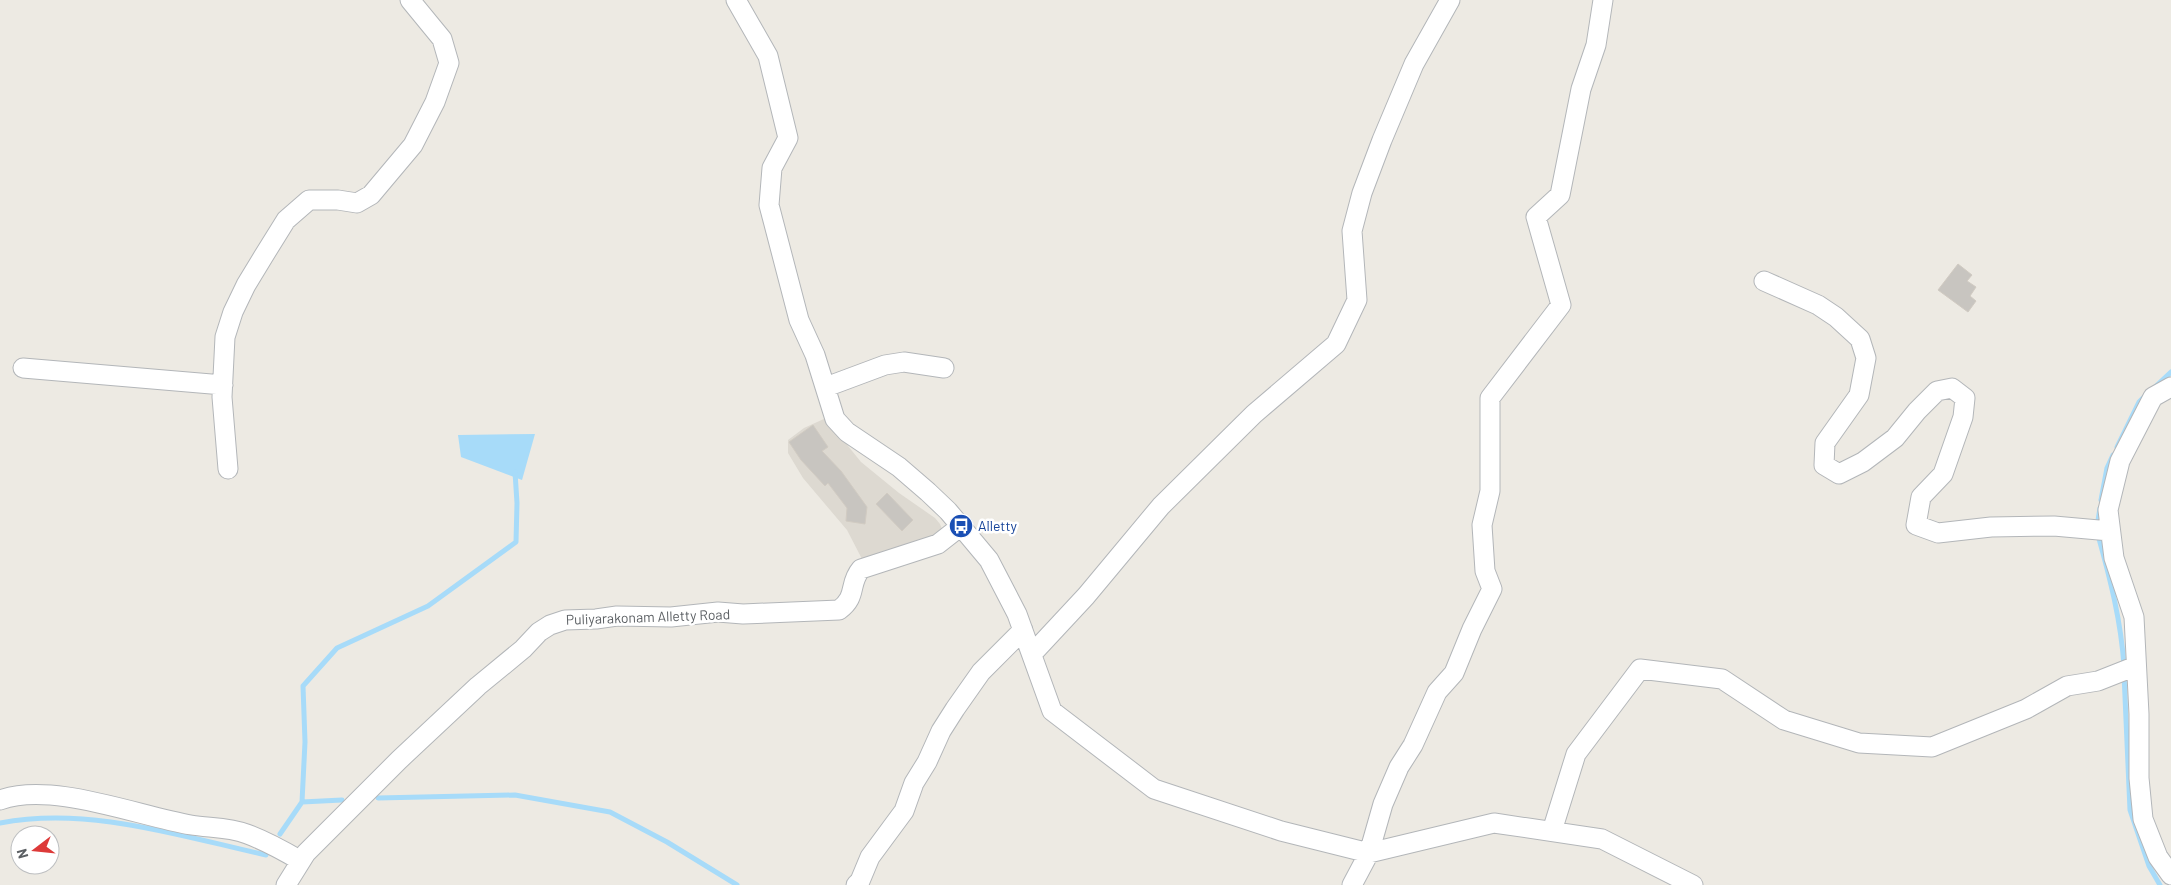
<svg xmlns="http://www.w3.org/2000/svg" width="2171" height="885" font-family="Barlow,sans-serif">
<rect width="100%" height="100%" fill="#edeae3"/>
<path fill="#ddd9d1" d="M826 418 842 435 848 446 861 462 899 493 935 518 940 524 944 534 862 559 847 530 803 478 788 453V440L804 428Z"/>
<path fill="#a7dbf9" d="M535 434 522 480 461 457 458 435Z"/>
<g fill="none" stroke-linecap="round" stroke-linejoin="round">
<path stroke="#a7dbf9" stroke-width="5" d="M2155 387 2171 372
M2117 447 2139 402 2145 396
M2101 500 2107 468 2113 455
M2097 527 2100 508
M2098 535C2110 578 2121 621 2124 666
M2124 674 2130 810 2149 866 2160 885
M378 798 515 795 610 812 667 842 737 885
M302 802 342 800
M0 823C89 806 180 836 266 855
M280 834 302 802 305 742 303 686 337 648 428 606 516 542 517 503 515 472"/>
</g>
<path fill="#c8c5c0" stroke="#d1cbc2" d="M1958 264 1972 275 1967 281 1976 287 1970 296 1976 301 1968 312 1938 290Z
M813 425 828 447 822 451 841 471 867 507 865 524 846 521 847 508 828 483 825 486 801 460 789 442Z
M887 493 913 520 902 531 876 504Z"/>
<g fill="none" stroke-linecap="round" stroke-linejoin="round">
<g stroke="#b3b6b9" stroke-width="21">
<path id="minor" d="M736 0 768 56 788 138 772 168 769 205 799 320 815 355 835 419 847 432 899 467 928 492 948 511 989 560 1017 614 1052 711 1154 789 1281 831 1369 853 1494 823 1602 839 1693 885
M1764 281 1818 305 1836 317 1860 339 1866 358 1859 395 1825 443 1824 465 1839 474 1863 462 1895 438 1917 411 1937 391 1952 388 1965 398 1963 417 1943 474 1921 497 1916 525 1938 533 1991 527 2054 526 2110 531
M23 368 223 385
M826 387 885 365 904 362 944 368
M2171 387 2153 397 2120 461 2108 510 2114 558 2134 617 2139 714V778L2143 819 2158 857 2171 875
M228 469 222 397 225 337 233 312 246 285 263 257 286 220 309 200H338L357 203 371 195 413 145 435 102 449 63 442 39 410 0
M1032 654 1086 596 1161 506 1254 414 1336 344 1357 300 1352 231 1362 193 1382 140 1414 64 1450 0
M0 800C51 781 138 816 191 825 209 828 229 827 247 834 266 841 284 851 301 861
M1552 831 1576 754 1640 669 1722 679 1784 720 1859 743 1932 747 2026 709 2067 686 2098 681 2136 666
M286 885 306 853 399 760 478 686 523 649 539 632 550 625 565 620 596 619 617 616 671 617 718 612 743 614 839 610C858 596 848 584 861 569L938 544 961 526
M856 885 860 881 870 857 904 811 914 783 927 762 941 731 955 709 981 672 1023 630
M1352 885 1369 853 1383 804 1399 767 1413 745 1437 692 1454 673 1472 629 1492 589 1485 571 1482 525 1490 491V398L1561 305 1536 217 1560 195 1581 89 1596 45 1603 0"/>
</g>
<use href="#minor" stroke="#fff" stroke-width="19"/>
</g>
<defs>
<g id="bus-disc" transform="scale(1.25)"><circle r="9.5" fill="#1a4fb4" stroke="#fff"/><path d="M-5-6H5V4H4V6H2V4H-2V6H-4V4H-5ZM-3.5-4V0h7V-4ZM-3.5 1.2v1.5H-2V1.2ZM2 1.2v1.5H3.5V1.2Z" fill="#fff"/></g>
</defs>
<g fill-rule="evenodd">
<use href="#bus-disc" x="961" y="526"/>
</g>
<g text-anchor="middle" stroke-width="5" stroke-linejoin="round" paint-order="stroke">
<g font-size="14" fill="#164399" stroke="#fff" text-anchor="start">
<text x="978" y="531">Alletty</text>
</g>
<g font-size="14" fill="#5b5f63" stroke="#fff">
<text transform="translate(648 617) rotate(-2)" y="5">Puliyarakonam Alletty Road</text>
</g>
</g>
<g transform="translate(35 850) rotate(254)"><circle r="24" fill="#ffffff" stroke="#bdbfc1"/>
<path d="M0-4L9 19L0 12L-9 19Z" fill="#dd3a39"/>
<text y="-8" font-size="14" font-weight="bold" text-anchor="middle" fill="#5b5f63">N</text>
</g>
</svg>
